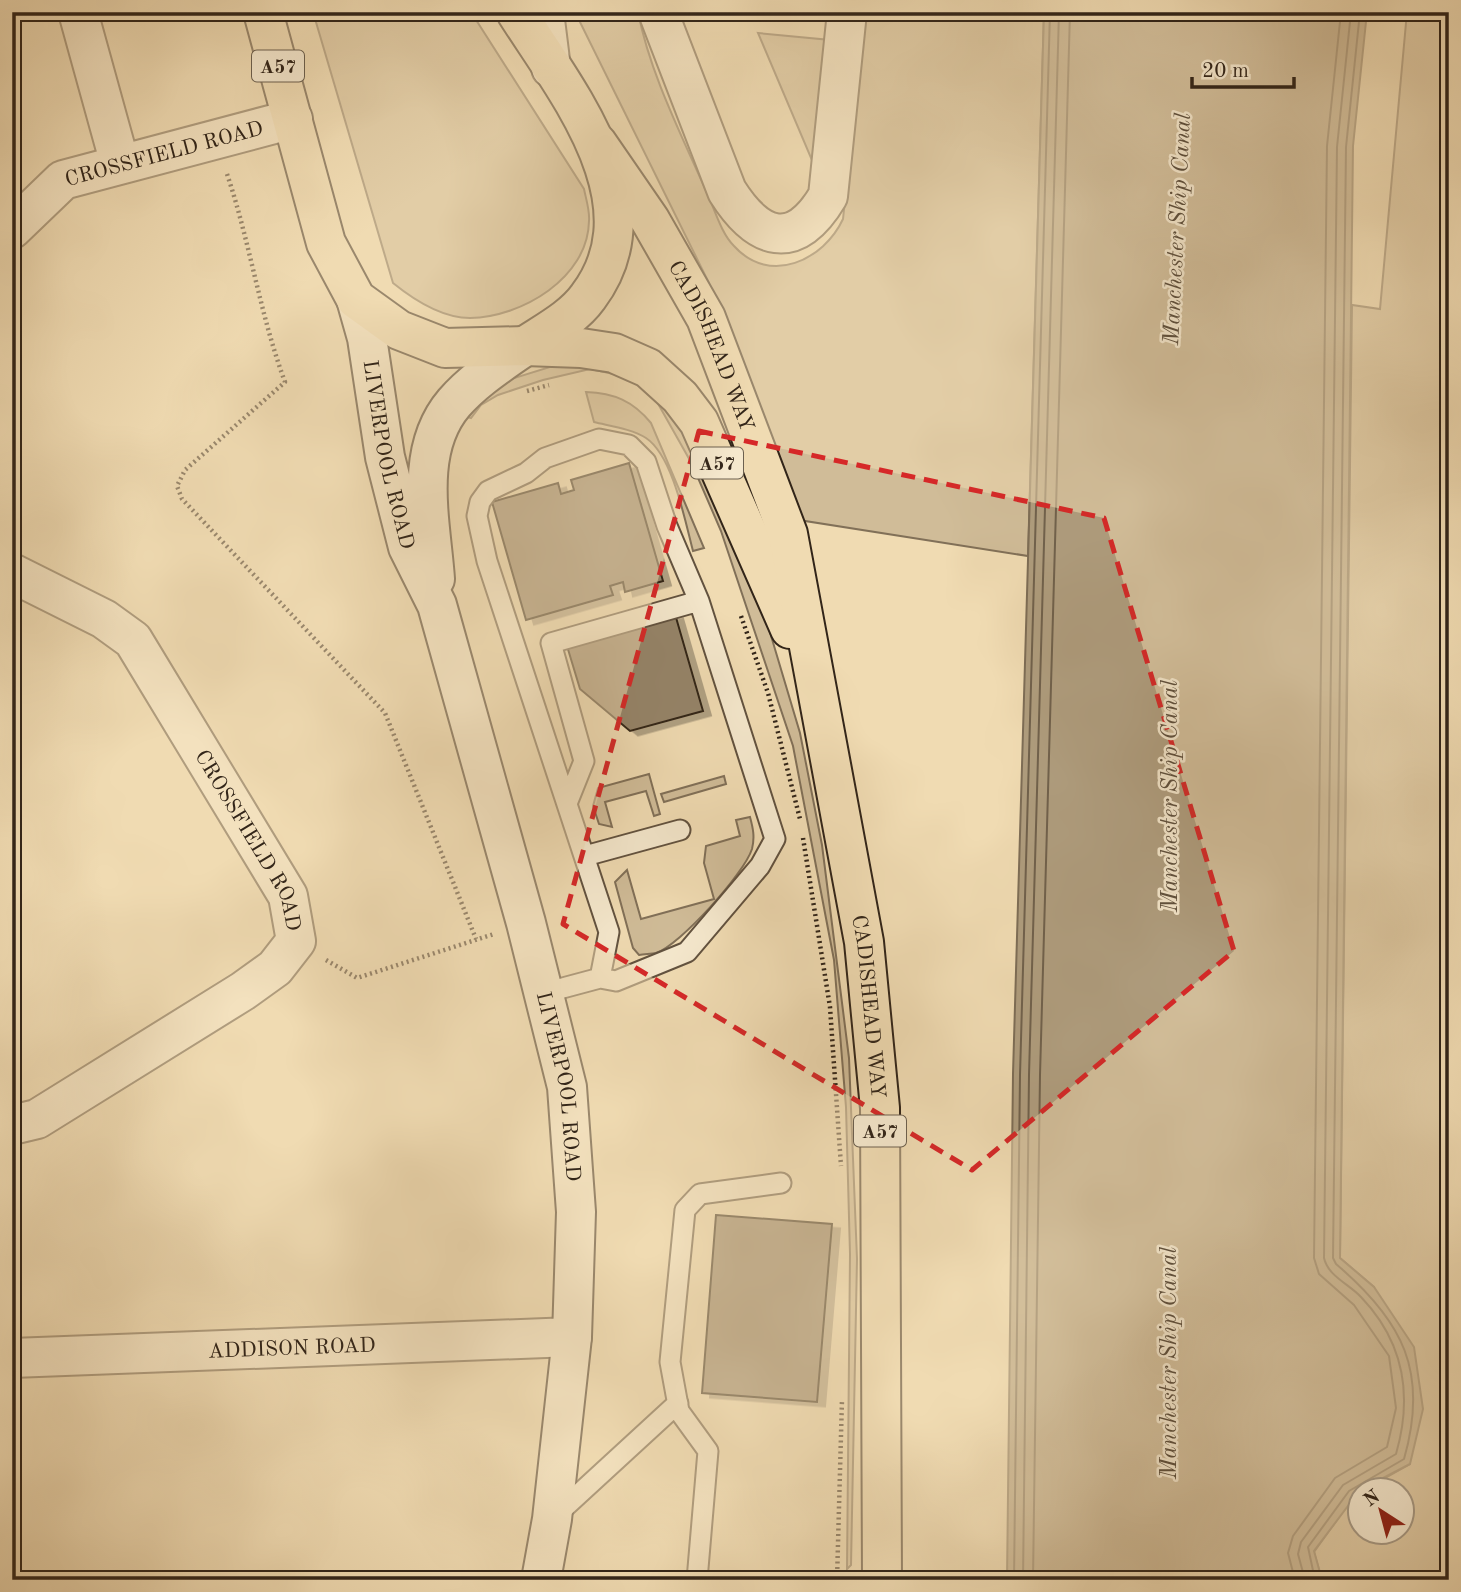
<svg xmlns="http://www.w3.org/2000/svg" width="1461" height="1592" font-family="'Old Standard TT',serif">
<defs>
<filter id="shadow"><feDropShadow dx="8" dy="4.5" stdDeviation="0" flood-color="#0004"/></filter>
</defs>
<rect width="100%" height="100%" fill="#f0dbb2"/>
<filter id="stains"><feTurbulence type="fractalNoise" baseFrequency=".00286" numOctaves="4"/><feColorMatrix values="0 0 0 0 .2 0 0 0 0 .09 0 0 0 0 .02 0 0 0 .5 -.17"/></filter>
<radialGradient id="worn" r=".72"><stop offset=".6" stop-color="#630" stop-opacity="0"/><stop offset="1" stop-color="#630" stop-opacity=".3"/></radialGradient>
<path fill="#d0bc98" stroke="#817058" stroke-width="2" d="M313 12H471L584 189C586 199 590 211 589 221 588 278 522 317 470 318 442 318 414 300 393 283Z
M575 12H638C650 74 682 136 707 193 715 210 721 233 734 246 770 286 824 260 843 219L865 12H1044L1028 556 799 520 708 281Z
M1407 12H1449V1580H1322L1314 1552 1354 1496 1359 1493 1360 1532H1402V1490H1364L1410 1464 1374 1287 1340 1258 1352 305 1380 309Z
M758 33 830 40 814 165Z
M582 357 663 386 769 629 800 733 822 845 849 1058 857 1259 851 1565 847 1569 850 1254 846 1107 834 960 793 746 721 531 692 464 652 393 628 377 590 369 543 380 498 395 481 405 471 418 457 414 489 386Z
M586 392C614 393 633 401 651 423L704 548 693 551C685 521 673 456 646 438 632 429 610 426 594 422Z
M649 774 660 814 654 816 646 791 605 802 612 827 599 824 593 806 598 788Z
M724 776 726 784 664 802 661 794Z
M750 817C753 828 755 837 752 849 744 874 680 945 656 953 651 954 644 954 639 955L633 948 615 882 627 870 641 919 714 899 704 863 706 846 740 836 736 820Z"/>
<path fill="#af9d7e" stroke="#7d6d56" stroke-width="2" d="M1044 12H1367L1353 146 1340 1258 1374 1287 1414 1347 1423 1409 1410 1464 1360 1490 1314 1551 1322 1580H1007L1013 1074Z"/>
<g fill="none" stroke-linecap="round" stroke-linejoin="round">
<path stroke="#70614c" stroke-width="2" d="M1014 1580 1020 1075 1050 12
M1023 1580 1029 1075 1059 12
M1033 1580 1040 1075 1070 12
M1295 1580 1288 1553 1293 1536 1335 1478 1387 1447 1396 1408 1389 1356 1354 1305 1319 1274 1314 1258 1327 146 1341 12
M1305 1580 1298 1554 1301 1542 1343 1485 1396 1454C1413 1395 1404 1342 1361 1297 1349 1284 1328 1276 1324 1258L1337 147 1351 12
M1315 1580 1308 1547 1349 1491 1404 1459C1429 1372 1403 1321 1336 1264L1333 1258 1346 147 1360 12"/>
</g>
<path fill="#958469" stroke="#322519" stroke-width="2" filter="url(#shadow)" d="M629 463 663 581 625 592 623 582 610 586 613 595 526 620 492 502 558 483 561 494 574 490 571 480Z
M675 614 703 711 630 731 580 689 567 646Z
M716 1215 832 1224 817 1402 702 1393Z"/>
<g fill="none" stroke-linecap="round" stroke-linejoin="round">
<g stroke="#62523f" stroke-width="23">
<path id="lane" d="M599 439 629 445 646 462 667 526 699 601 775 839 760 866 687 952 616 981 600 978 609 932 487 561 477 516 480 502 488 491 526 473 545 458Z
M568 801 584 761 551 643 699 601
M585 856 680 830
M544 993 600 978
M555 1516 678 1403
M697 1580 708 1451 679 1411 670 1362 685 1210 700 1194 781 1183"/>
</g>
<g stroke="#62523f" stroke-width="42">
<g id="street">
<path d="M78 12 120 164"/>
<path d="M544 12 551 68"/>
<path d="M658 12 727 191C758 240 794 253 828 196L847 12"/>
<path id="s1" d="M12 229 63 180 293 119"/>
<path id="s2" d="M12 573 104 619 133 640 288 896 296 941 275 968 243 991 37 1119 12 1125"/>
<path id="s3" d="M12 1358 572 1337"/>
</g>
</g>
<g stroke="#322519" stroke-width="42">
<g id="secondary">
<path id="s4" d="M356 299 367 338 385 457 408 547 437 605 526 923 567 1087 576 1212 572 1337 552 1519 541 1580"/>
<path d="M435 579C431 522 413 451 454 403 474 380 501 363 525 346"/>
</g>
</g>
<g stroke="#322519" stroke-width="42">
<g id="highway">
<path d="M263 12 326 243 356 299 399 330 445 348 525 346 581 348 614 353 648 368 680 397 699 422 790 629"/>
<path d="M516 12C566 91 659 203 588 297 573 318 546 332 525 346"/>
<path id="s5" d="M597 143 650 220 706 318 788 534 864 942 880 1108 882 1580"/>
</g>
</g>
<path stroke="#322519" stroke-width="4.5" stroke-dasharray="2 3.5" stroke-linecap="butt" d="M227 174C250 242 260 315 285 382L185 470 177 486 182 499 385 713 476 939
M527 391 549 385
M741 616 768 693 800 819
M803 838 830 1007 841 1166
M326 960 357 978 494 934
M837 1580 842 1399"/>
<use href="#lane" stroke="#f5e8cd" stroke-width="19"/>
<use href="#street" stroke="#f5e8cd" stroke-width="38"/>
<use href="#secondary" stroke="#f5e8cd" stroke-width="38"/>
<use href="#highway" stroke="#f0dbb2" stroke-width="38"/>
</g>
<path d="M0 0H1461V1592H0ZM699 431 1104 518 1234 951 972 1170 563 924Z" fill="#f0dbb2" fill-opacity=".55" fill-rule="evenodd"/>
<path fill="none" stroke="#d62828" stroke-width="5" stroke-dasharray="14 9" stroke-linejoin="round" d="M699 431 1104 518 1234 951 972 1170 563 924Z"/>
<g text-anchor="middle" stroke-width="5" stroke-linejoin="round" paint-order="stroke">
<g fill="#f5e8cd" stroke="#6c604f" stroke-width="2">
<rect x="252" y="50.5" width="52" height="31" rx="5"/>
<rect x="691" y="447.5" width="52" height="31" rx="5"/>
<rect x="854" y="1115.5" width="52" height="31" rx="5"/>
</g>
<g font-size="19" font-weight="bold" fill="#322519">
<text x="278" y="73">A57</text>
<text x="717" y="470">A57</text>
<text x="880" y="1138">A57</text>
</g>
<g font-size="21" fill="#322519" stroke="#f5e8cd">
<text dy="7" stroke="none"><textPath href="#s1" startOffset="175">CROSSFIELD ROAD</textPath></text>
<text dy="7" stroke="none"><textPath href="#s5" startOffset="234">CADISHEAD WAY</textPath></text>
<text dy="7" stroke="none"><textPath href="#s4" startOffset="159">LIVERPOOL ROAD</textPath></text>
<text dy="7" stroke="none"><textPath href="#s2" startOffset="371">CROSSFIELD ROAD</textPath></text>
<text dy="7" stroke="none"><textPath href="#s5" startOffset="917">CADISHEAD WAY</textPath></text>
<text dy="7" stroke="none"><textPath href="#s4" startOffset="816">LIVERPOOL ROAD</textPath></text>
<text dy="7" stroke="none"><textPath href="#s3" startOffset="280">ADDISON ROAD</textPath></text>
</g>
<g font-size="23" font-style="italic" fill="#5e4f3c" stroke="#f5e8cd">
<text transform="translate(1176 229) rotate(-87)" y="8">Manchester Ship Canal</text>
<text transform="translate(1169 796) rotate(-90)" y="8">Manchester Ship Canal</text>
<text transform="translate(1168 1363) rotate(-90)" y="8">Manchester Ship Canal</text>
</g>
</g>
<rect width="1461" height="1592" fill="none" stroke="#f0dbb2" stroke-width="42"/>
<rect x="14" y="14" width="1433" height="1564" fill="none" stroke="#322519" stroke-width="3.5"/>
<rect x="21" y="21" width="1419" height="1550" fill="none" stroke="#322519" stroke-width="2"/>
<g transform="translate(1381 1511) rotate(324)"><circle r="33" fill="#f5e8cd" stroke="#a79a85" stroke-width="2"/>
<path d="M0-5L12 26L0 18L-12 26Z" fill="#8f2418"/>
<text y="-10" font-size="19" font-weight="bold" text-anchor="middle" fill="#322519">N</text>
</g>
<path d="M1192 77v10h102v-10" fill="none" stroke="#322519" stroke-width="3.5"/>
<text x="1202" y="77" font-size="21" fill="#322519" stroke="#f5e8cd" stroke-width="5" paint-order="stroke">20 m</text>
<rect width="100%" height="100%" filter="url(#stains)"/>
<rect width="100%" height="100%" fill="url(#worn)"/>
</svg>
